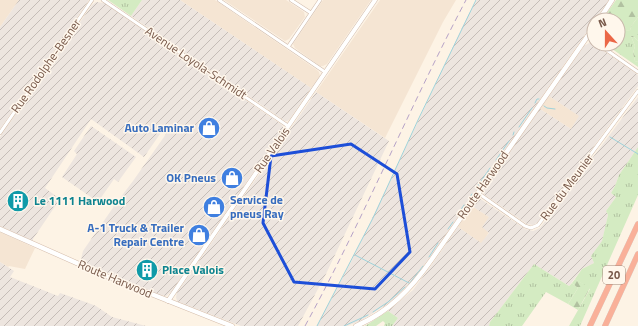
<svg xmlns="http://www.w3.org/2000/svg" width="638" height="326" font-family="'Titillium Web',sans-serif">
<defs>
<pattern id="industrial-furrows" width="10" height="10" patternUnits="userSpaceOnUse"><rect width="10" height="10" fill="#ede5df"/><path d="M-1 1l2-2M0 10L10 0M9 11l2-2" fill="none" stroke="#c5bcb7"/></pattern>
<pattern id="grass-tufts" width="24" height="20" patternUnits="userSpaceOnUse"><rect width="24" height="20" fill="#d4ebc2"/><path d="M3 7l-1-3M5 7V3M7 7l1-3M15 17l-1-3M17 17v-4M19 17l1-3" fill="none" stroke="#b1c1a0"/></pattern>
<pattern id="forest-firs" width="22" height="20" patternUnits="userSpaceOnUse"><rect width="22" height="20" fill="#d4ebc2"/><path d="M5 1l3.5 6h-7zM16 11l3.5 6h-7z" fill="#b1c1a0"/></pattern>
</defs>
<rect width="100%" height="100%" fill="#fdf3e5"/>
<path fill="#f5e5d3" d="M0 0H19L0 27Z
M180 0H215L317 70 319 72 320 76 311 88Z
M224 0H286L304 12 305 17 289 39 285 41Z
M323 0H371L327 64 323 66H320L295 48 293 44Z
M380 0H456L443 22 385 138 316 92Z
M549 96 580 116 571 129 540 109Z
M472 206 489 217V232L482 244 458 227Z
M0 232 35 248 25 269 9 266 8 267 0 262Z"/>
<path fill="url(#industrial-furrows)" d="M19 0H89L0 129V27Z
M142 0H180L311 88 289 120 287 121H285L131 16Z
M477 0H609L430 257 411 282 397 297 389 303 362 320 347 326H317L353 258 391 179 468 15Z
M96 2 104 3 282 125 283 127V129L171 292 166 296 160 295 87 264 83 263 81 259 83 251 85 248 117 202 133 181 171 127 167 124 144 157 91 119 45 188 60 199 33 239V241L0 226V137L92 5Z
M589 43 595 45 637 74 638 76V86L538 222 533 225 527 224 485 195 483 193V190L540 109 571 129 579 116 549 96 584 46Z
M316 92 389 141 325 276 298 326H241L179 302 177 301 176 297 177 293Z
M638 97V147L619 175 615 186 611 193 616 197 606 211 608 215 602 242 591 256 594 263 582 269 569 286 534 264 490 322 489 326H433L430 325 429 326H392L398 318 388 311 413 290 431 266 458 227 481 243 489 233 482 227 489 217 472 206 477 200 480 199 482 200 525 229 533 231 540 228Z
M91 126 136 157 118 182 114 179 98 202 62 177 77 154 74 151Z
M0 262 14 271 10 277 58 296 60 293 91 304 96 306 112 317 146 326H0Z"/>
<path fill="url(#grass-tufts)" d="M108 0H142L131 16Z
M638 17V41L633 36H631L635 46 633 53 635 61 638 62V67L605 44H616L619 45 621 33 624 31 630 30 632 25Z
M638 147V195L580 326H569L590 289 575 279 582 269 594 263 591 256 602 241 608 215 606 211 616 197 611 193 615 186 619 175Z
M534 264 569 286 572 283 578 288 568 304 546 292 522 326H489L490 322Z
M388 311 398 318 392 326H384L385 323 383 321 376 326H365Z"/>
<path fill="url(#forest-firs)" d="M616 0H638V17L632 25 630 30C619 32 620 35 619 46L616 44H618V20H602Z
M631 36H633L638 41V62L635 61 633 53 635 46Z
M575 279 590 288 578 310 568 304 578 288 572 283Z"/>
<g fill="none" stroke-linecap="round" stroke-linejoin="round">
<path stroke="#9ed2da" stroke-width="1" d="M535 103 537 99H539
M544 106 547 108 555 109
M519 127 532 108
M513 135 514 132
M610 137 638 154
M496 160 509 141
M477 187 490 168
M469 199 472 194
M460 211 464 205
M448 229 453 222
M355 255 409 283
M429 257 438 243
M409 284 423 266
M373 312 388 302 405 287
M317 326 373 218 418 120 476 0
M344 326 368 315"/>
<g stroke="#d1bcad" stroke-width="4">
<path id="minor" d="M103 0 288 126
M219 0 325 72
M291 0 311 13
M587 36 594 41
M598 44 638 72
M288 47 320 0
M0 133 92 0
M478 193 525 226 531 228 538 225 638 91"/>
</g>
<g stroke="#d1bcad" stroke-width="5">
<path id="tertiary" d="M168 301 375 0"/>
</g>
<g stroke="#d4bcab" stroke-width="5.5">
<path id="secondary" d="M599 20 612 0
M0 229 106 276 232 326
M356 326C389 312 411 289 432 259L594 27"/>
</g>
<g stroke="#d9d0cc" stroke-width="6">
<path id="motorway" d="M590 326 638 224
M605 326 638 254"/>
</g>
<use href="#minor" stroke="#fff" stroke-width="3"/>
<use href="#tertiary" stroke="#fff" stroke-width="4"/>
<use href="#secondary" stroke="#fff" stroke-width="4.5"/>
<use href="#motorway" stroke="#f9b099" stroke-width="5.5"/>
<path stroke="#b6a2c7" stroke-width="1" stroke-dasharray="6 4" stroke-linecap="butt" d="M305 326C363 220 409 108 466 0"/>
</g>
<path fill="none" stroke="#1d4ed8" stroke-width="3" stroke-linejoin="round" d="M351 144 397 174 410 252 375 289 294 282 263 223 271 156Z"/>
<defs>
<g id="shop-disc" transform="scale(1.15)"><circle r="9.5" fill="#3f7fe0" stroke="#fff7ec"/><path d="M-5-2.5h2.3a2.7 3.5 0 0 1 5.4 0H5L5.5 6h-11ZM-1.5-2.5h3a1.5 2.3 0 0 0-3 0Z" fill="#fff"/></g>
<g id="building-disc" transform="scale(1.15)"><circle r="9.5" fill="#0f9aa8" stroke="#fff7ec"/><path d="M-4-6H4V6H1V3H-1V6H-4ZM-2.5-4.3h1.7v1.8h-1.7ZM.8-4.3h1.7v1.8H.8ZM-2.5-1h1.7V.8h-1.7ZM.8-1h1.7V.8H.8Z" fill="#fff"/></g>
</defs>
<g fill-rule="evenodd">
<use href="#shop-disc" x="209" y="128"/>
<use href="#shop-disc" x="232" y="178"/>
<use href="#building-disc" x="18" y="201"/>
<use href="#shop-disc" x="214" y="207"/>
<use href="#shop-disc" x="199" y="235"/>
<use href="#building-disc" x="147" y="270"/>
</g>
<g text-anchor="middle" stroke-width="3" stroke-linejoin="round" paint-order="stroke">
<rect fill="#fff7ec" stroke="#a0887a" stroke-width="1" x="603" y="266" width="22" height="18" rx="3"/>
<g font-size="11" font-weight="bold" fill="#775849">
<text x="614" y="279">20</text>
</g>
<g font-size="12" fill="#775849" stroke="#fff7ec">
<text transform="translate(196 63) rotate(34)" y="4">Avenue Loyola-Schmidt</text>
<text transform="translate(46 66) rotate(-55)" y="4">Rue Rodolphe-Besner</text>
<text transform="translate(272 150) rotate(-55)" y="4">Rue Valois</text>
<text transform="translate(483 185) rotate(-55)" y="4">Route Harwood</text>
<text transform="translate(567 187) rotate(-53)" y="4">Rue du Meunier</text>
<text transform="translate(115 279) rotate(23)" y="4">Route Harwood</text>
</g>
<g font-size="12" font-weight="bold" fill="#366cbe" stroke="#fff7ec" text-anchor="end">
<text x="194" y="132">Auto Laminar</text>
<text x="216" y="182">OK Pneus</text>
<text x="230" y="204" text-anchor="start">Service de<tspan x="230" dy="14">pneus Ray</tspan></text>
<text x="184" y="232">A-1 Truck &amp; Trailer<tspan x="184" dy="14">Repair Centre</tspan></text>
</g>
<g font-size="12" font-weight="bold" fill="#0d838f" stroke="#fff7ec" text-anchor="start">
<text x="34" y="205">Le 1111 Harwood</text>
<text x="162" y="274">Place Valois</text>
</g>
</g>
<g transform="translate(606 32) rotate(339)"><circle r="19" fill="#fff7ec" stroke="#c9b7ab"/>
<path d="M0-3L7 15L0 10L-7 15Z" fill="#eb6746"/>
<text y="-6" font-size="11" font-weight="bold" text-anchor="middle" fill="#775849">N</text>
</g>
</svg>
